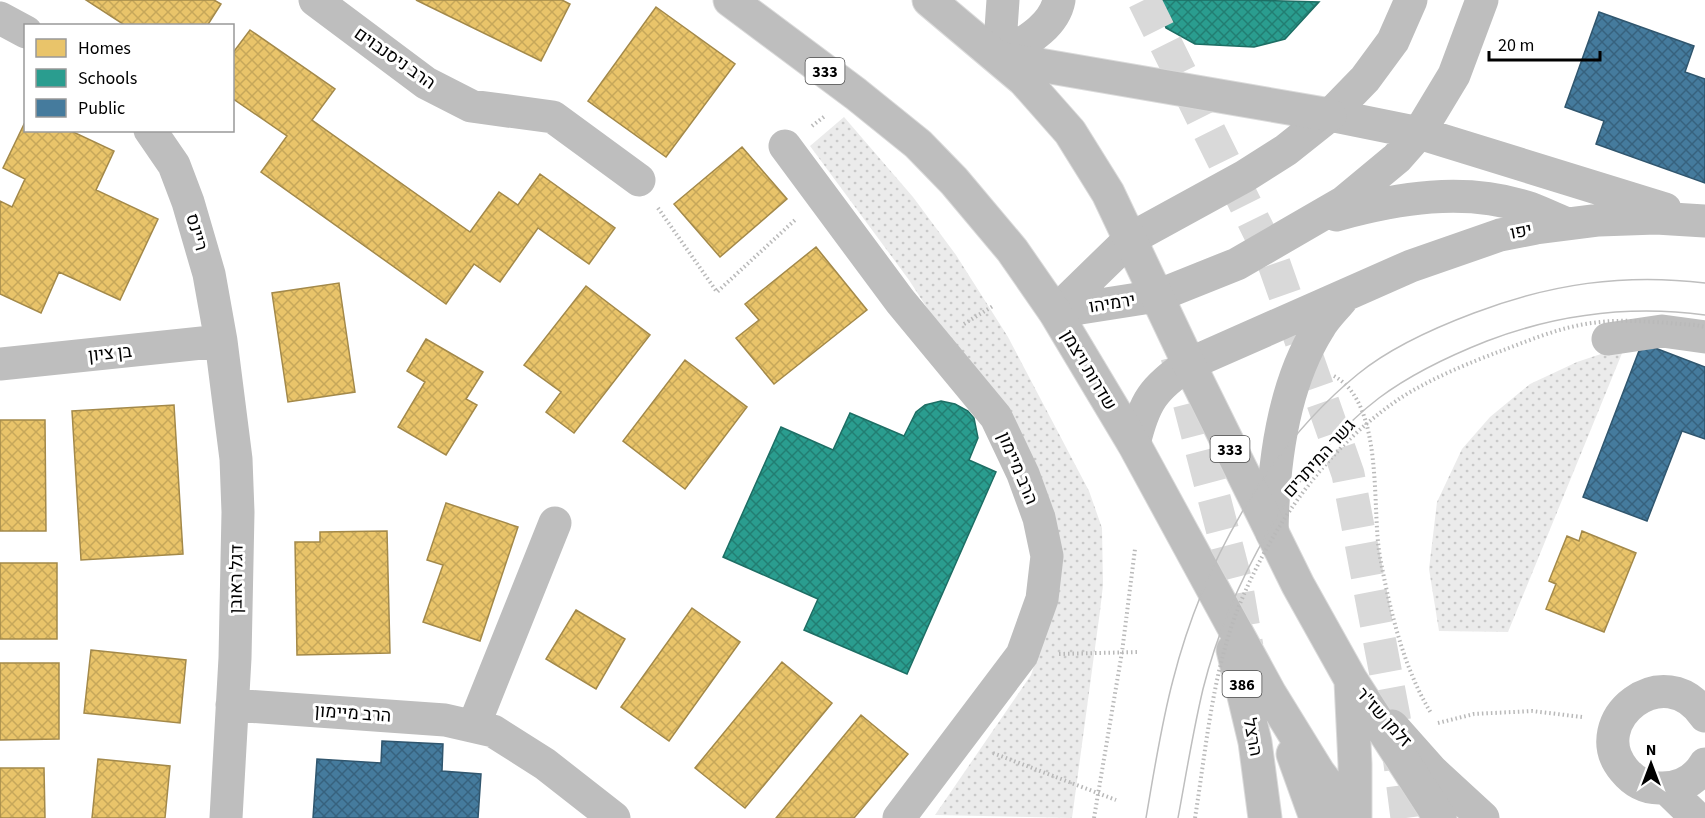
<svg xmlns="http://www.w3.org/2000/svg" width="1705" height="818" font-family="'Source Sans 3',Heebo,sans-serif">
<defs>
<pattern id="park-dots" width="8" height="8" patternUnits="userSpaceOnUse" patternTransform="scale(1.5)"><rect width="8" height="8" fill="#ebebeb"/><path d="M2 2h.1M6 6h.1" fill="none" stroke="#c8c8c8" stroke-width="1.8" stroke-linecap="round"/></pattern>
<pattern id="homes-cross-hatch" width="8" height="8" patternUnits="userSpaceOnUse" patternTransform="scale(1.5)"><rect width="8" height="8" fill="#e9c46a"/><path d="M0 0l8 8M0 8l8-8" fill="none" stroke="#c6a75a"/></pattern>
<pattern id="schools-cross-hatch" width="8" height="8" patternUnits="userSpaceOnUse" patternTransform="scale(1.5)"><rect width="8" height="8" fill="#2a9d8f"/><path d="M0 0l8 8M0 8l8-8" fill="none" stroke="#227e72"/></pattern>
<pattern id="public-cross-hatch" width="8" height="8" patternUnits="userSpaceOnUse" patternTransform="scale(1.5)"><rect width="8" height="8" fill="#457b9d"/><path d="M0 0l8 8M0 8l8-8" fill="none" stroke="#37627e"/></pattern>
</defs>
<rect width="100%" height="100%" fill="#fff"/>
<path fill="url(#park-dots)" d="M844 117 913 197 956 255 1008 337 1089 491 1102 528 1103 585 1100 611 1072 818 935 815 1031 675 1051 615 1025 460 909 280 810 146Z
M1625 346 1508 632 1439 631 1429 569 1437 502 1462 449 1490 417 1530 384 1577 362Z"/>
<path fill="url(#homes-cross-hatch)" stroke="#a3894a" stroke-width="1.5" d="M86 0H214L221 4 207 26H126Z
M416 0H562L570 4 541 61Z
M656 7 735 64 666 157 588 101Z
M250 30 335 89 312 120 470 232 499 192 518 205 540 174 615 228 589 264 538 228 500 282 474 264 446 304 261 172 287 136 232 98V54Z
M26 120V130H69L114 151 96 190 158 219 120 300 59 272 41 313 0 294V201L12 207 25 179 3 168Z
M742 147 787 199 720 257 674 204Z
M816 247 867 310 774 384 736 338 759 320 745 304Z
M339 283 355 392 288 402 272 293Z
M586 286 650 335 574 433 546 412 561 392 524 365Z
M426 339 483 372 466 399 477 405 446 455 398 427 425 382 407 371Z
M685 360 747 407 685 489 623 441Z
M174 405 183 554 81 560 72 411Z
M0 420H45L46 531H0Z
M446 503 518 527 480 641 423 622 443 565 427 560Z
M387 531 390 653 297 655 295 542H320V532Z
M1582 531 1636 553 1604 632 1546 609 1556 584 1549 581 1567 536 1579 541Z
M0 563H57V639H0Z
M692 608 740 642 669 741 621 707Z
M576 610 625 639 596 689 546 659Z
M91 650 186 660 180 723 84 713Z
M782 662 832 703 745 808 695 768Z
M0 663H59V739L0 740Z
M861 715 908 754 854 818H776Z
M98 759 170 766 165 818H92Z
M0 768H44L45 818H0Z"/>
<path fill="url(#schools-cross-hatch)" stroke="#1d6e64" stroke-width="1.5" d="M1156 0H1248L1319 2 1285 39 1254 47 1195 44 1166 28Z
M941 401 955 404 968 411 974 418 978 438 969 460 996 472 907 674 804 630 818 599 723 557 781 427 833 450 850 413 904 436 916 412 925 405Z"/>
<path fill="url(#public-cross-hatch)" stroke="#30566e" stroke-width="1.5" d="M1599 12 1694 46 1685 72 1705 79V183L1596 144 1604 121 1565 107Z
M1642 343 1705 367V439L1682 431 1647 521 1583 497Z
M382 741 443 744 442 771 481 774 478 818H313L317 759 381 763Z"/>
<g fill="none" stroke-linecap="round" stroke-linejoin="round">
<path stroke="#d9d9d9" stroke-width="33" stroke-dasharray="33 16" stroke-linecap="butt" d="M1144 0 1272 258 1348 474 1394 717 1407 818
M1177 356 1236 582 1247 647"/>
<g stroke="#dbdbdb" stroke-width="35">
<path id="major" d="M730 0 856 94 918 144 954 181 1012 250 1055 312 1134 444 1270 694 1318 772 1353 818
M929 0 1024 80 1070 132 1108 193 1189 364 1298 585 1351 680 1440 818
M999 58 1330 115
M1233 650 1255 742 1265 818
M1351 682 1355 764V818
M1293 754 1316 818"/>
</g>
<path stroke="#b9b9b9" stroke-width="4" stroke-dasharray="1.5 3" stroke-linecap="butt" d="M812 126 825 116
M658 208 717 292 795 220
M964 324 993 306
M1334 376C1385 404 1371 508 1380 557 1390 610 1403 667 1431 713
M1059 654 1138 652
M1438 723 1474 714 1532 711 1582 717
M993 753 1116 800
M1094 818 1122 652 1135 549"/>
<path stroke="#bebebe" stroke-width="33" d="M315 0 426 83 471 106 553 117 639 180
M0 18 26 32
M999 58C1021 44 1054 28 1059 0
M999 58 1003 0
M1330 115 1419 133 1665 209
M150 130 174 165 188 202 209 274 221 341 236 459 238 512 235 658 226 818
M785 146 900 301 996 417 1023 474 1039 518 1047 556 1042 599 1022 655 899 818
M1336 215C1398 198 1463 187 1526 207 1539 211 1552 218 1565 223
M1055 312 1157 296 1237 264 1344 202 1397 158 1419 133 1454 75 1482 0
M1055 312 1130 239 1245 176 1286 150 1330 115 1365 79 1393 41 1411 0
M1608 339 1662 331 1705 337
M0 364 221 341
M1134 444C1144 402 1153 388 1189 364L1411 266 1500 235 1536 228 1599 220 1656 218 1705 221
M1272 533C1273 465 1282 387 1319 328 1325 317 1335 308 1342 299
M232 705 445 720 493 731 545 764 614 818
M1705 716C1665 655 1583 721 1624 770 1633 781 1645 788 1659 788 1679 789 1695 781 1705 764
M474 725 555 523
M1392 726 1432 771 1483 818
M1667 789 1697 818"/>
<use href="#major" stroke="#bebebe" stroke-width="33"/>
<path stroke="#bebebe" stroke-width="1.5" d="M1146 818C1154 772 1161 725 1173 680 1202 566 1266 449 1358 374 1391 347 1434 328 1474 313 1550 284 1624 273 1705 283
M1178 818C1186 775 1193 731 1203 689 1228 589 1296 461 1379 398 1411 374 1449 356 1487 341 1558 314 1630 305 1705 315"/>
<path stroke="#b9b9b9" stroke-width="4" stroke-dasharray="1.5 3" stroke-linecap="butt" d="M1195 818C1207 743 1213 662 1245 592 1278 517 1330 446 1399 399 1428 380 1468 363 1501 351 1530 340 1561 327 1592 323 1626 318 1662 323 1696 325L1705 327"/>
</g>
<g text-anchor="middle" stroke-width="6" stroke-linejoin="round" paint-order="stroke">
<g fill="#fff" stroke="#4c4c4c" stroke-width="1.5">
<rect x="805.5" y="58" width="39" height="26" rx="4.5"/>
<rect x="1210.5" y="436" width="39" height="26" rx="4.5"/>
<rect x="1222.5" y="671" width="39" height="26" rx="4.5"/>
</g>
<g font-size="16" font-weight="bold" fill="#000">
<text x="825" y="77">333</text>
<text x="1230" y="455">333</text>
<text x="1242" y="690">386</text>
</g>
<g font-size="18" fill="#000" stroke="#fff">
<text transform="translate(395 58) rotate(35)" y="6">הרב ניסנבוים</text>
<text transform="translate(1521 231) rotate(-11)" y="6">יפו</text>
<text transform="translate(197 232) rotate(74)" y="6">ריינס</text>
<text transform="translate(1112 303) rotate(-9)" y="6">ירמיהו</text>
<text transform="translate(110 353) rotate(-6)" y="6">בן ציון</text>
<text transform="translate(1089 370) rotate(59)" y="6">שדרות ויצמן</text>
<text transform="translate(1319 458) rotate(-48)" y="6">גשר המיתרים</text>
<text transform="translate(1018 468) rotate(67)" y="6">הרב מיימון</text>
<text transform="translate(236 579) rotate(-89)" y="6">דגל ראובן</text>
<text transform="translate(353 713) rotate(4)" y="6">הרב מיימון</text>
<text transform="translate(1384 717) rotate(48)" y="6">זלמן שז"ר</text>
<text transform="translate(1253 737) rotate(79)" y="6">הרצל</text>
</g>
</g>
<rect x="24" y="24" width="210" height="108" fill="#ffffff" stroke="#999999" stroke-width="1.5"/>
<rect x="36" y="39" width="30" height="18" fill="#e9c46a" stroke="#999999" stroke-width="1.5"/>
<text x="78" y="54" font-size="18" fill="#000000">Homes</text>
<rect x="36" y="69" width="30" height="18" fill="#2a9d8f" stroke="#999999" stroke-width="1.5"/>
<text x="78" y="84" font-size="18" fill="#000000">Schools</text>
<rect x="36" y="99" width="30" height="18" fill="#457b9d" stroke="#999999" stroke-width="1.5"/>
<text x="78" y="114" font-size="18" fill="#000000">Public</text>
<g transform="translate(1651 764)" stroke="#ffffff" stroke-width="4.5" paint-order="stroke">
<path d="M0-4.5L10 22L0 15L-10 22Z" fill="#000000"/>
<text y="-9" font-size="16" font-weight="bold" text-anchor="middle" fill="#000000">N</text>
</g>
<path d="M1489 51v9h111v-9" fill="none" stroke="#000000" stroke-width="3"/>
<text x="1498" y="51" font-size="18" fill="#000000" stroke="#ffffff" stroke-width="4.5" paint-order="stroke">20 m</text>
</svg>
